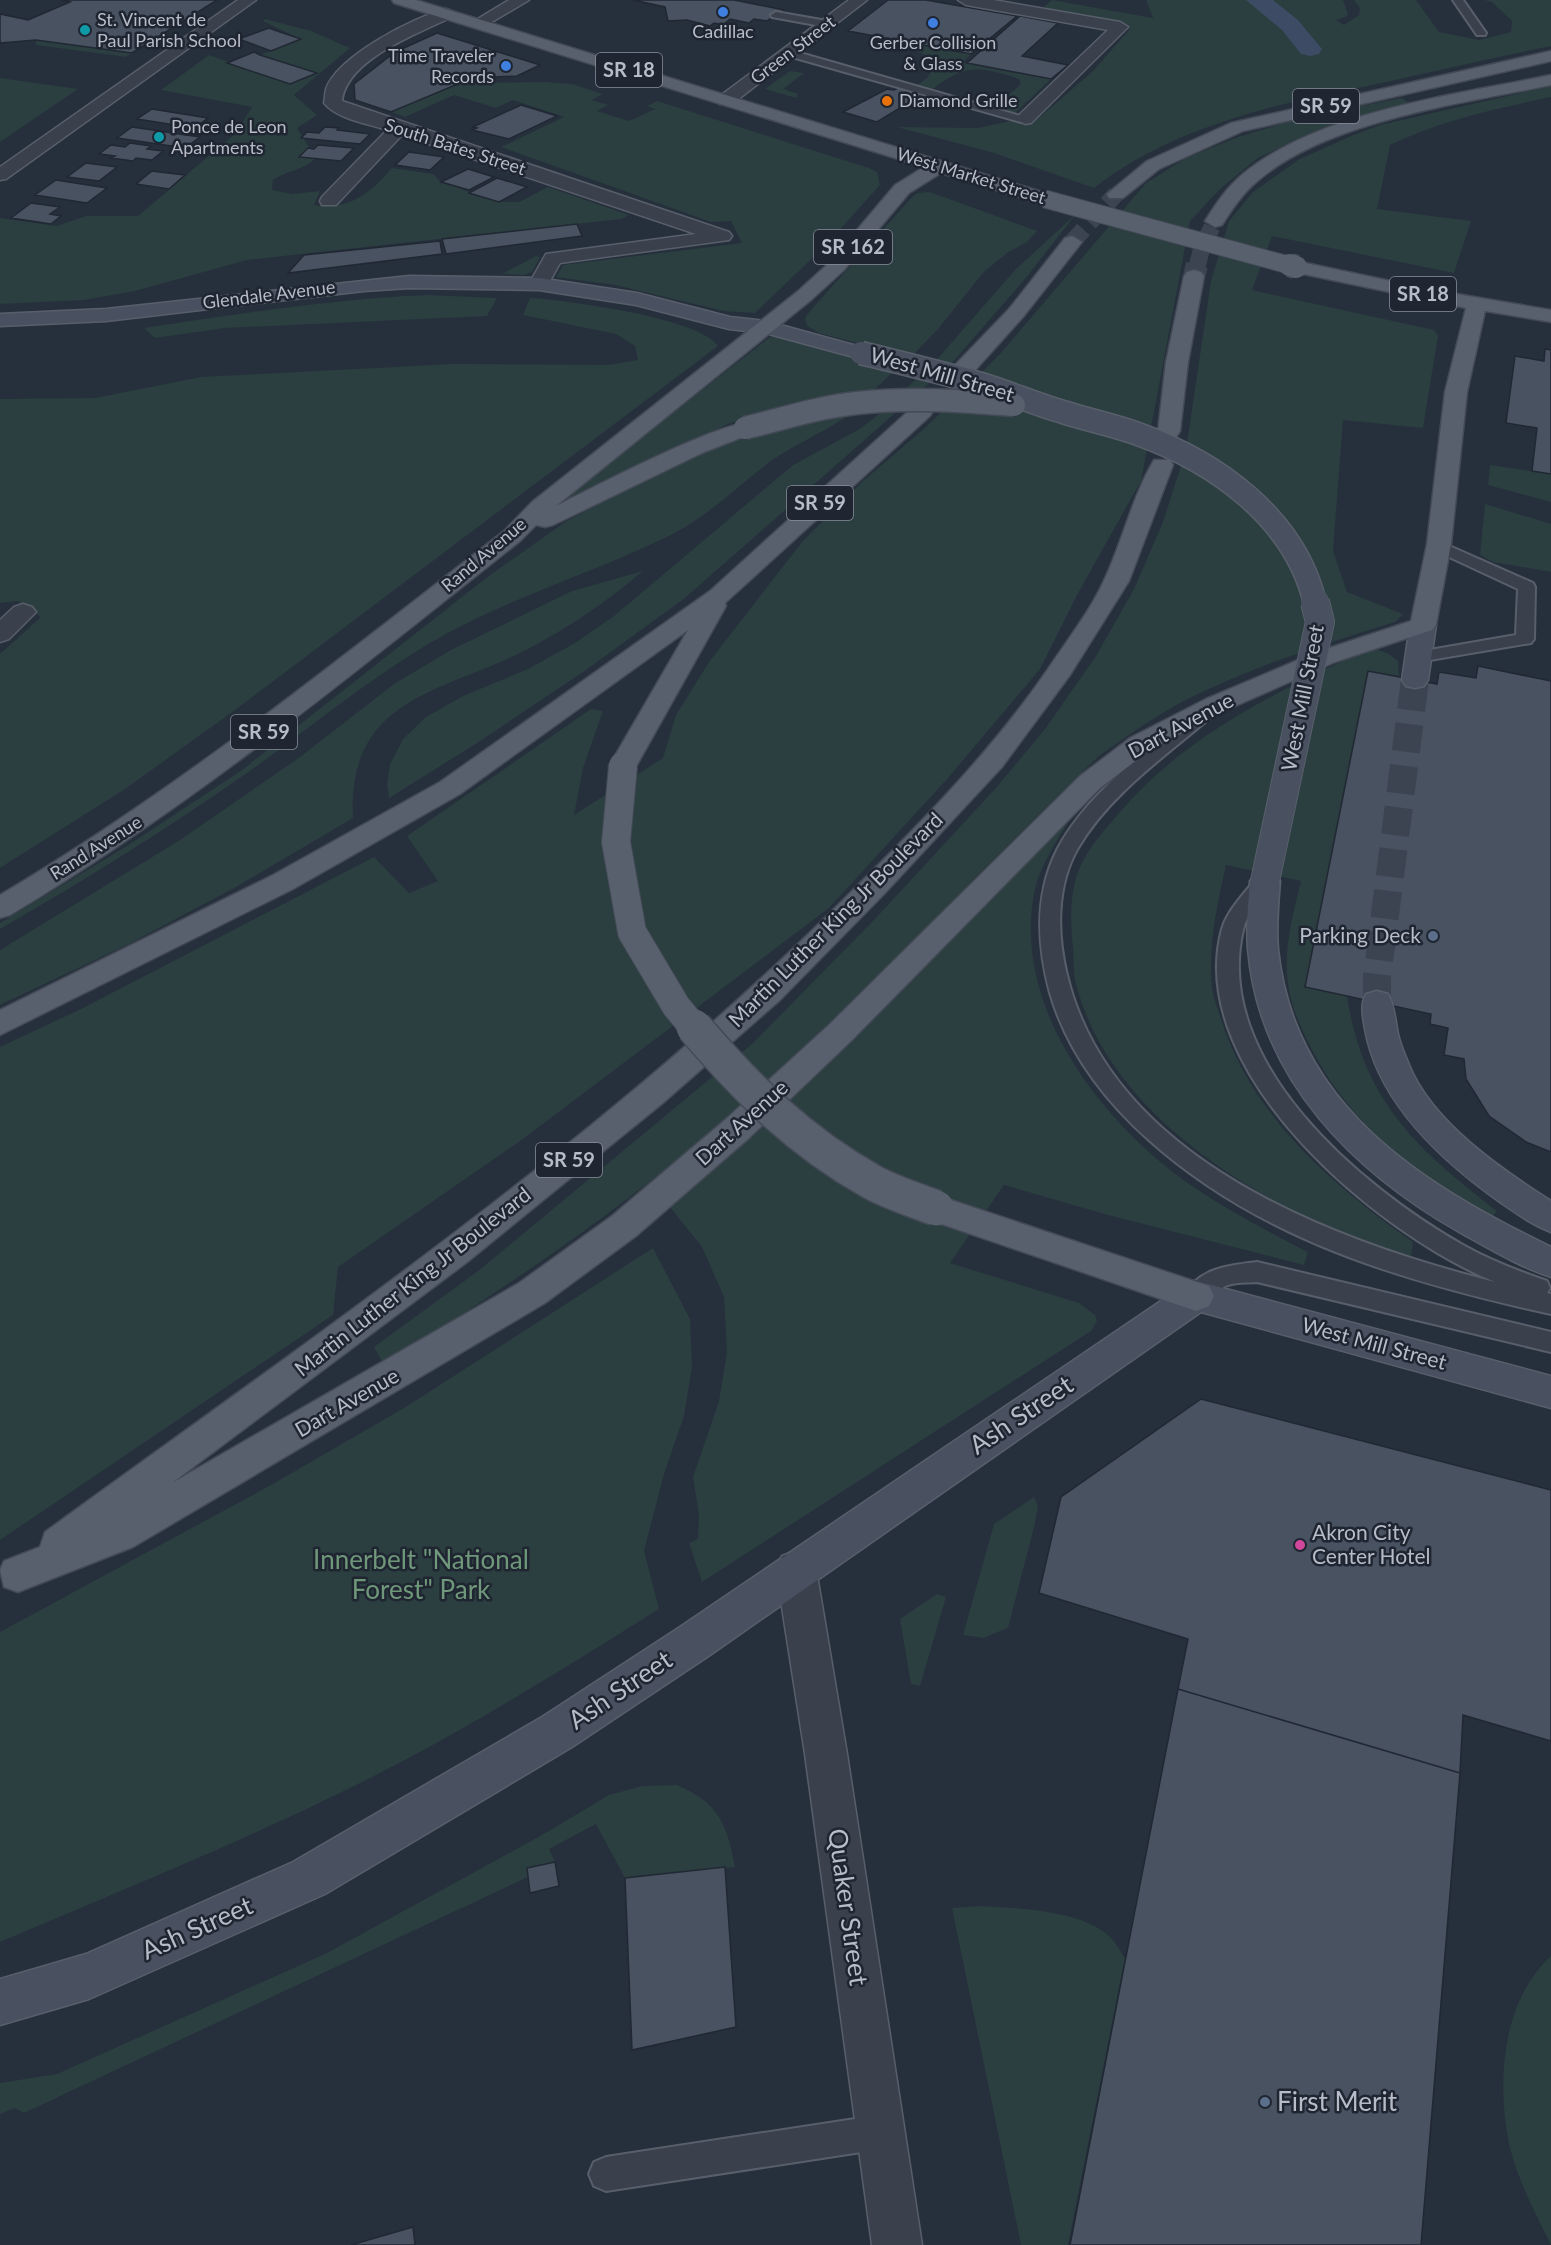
<svg xmlns="http://www.w3.org/2000/svg" width="1551" height="2245" font-family="Lato,sans-serif">
<rect width="100%" height="100%" fill="#262f3c"/>
<path fill="#2b3e40" d="M1052 0 1153 18 1146 0H1343L1348 14 1345 17 1336 20 1344 25 1359 15 1360 8 1354 0H1416L1439 32 1479 40 1511 32 1512 21 1492 2 1484 0H1551V46C1497 57 1444 69 1391 81 1288 102 1179 122 1094 188L994 153 897 127 978 128 1015 120 1034 122 1092 72 1130 29 1123 23 1046 9 1044 7Z
M265 19 311 31 350 48 294 95 317 115 297 128 316 158C302 171 289 170 273 180L272 190 292 194 320 191 314 205C350 210 369 194 392 168L433 174 441 182 499 202H519L548 187 629 215 621 219 247 260 135 291 84 300 0 304V218L57 226 86 216H138L237 132 252 107 161 90 209 55 290 84 316 73 260 55 300 39 263 21Z
M36 40 132 53 126 57 36 45Z
M902 41 971 54 963 62 1051 79 1015 113 989 105 1003 100 1021 84 1019 79C980 66 965 64 933 89L917 85 927 78 936 64 923 54 901 45Z
M790 71 804 73 783 89 798 94 796 98 765 89Z
M0 78 78 89 0 142Z
M545 82 572 84 603 94 592 100 608 105 597 111 629 121 655 109 647 106 657 101 869 168 877 172 880 185 826 245 755 313 724 311 615 285 556 277 563 265 742 243 731 221 711 222 501 147 564 117 513 100 496 108 454 95 405 117 391 112 459 83Z
M1551 86V97C1491 110 1446 119 1390 145L1377 209 1471 221 1454 273 1272 236 1252 290 1434 330 1438 336 1423 428 1343 420 1333 551 1347 592 1403 614 1395 622C1328 643 1260 664 1196 695 1162 711 1130 734 1099 756 972 877 854 1006 722 1122 617 1214 501 1290 384 1365L374 1347 478 1271 753 1043 873 921 995 789 1045 729 1096 656 1134 589 1163 522 1186 450 1211 281 1229 221 1253 192 1298 160 1351 136 1380 125Z
M1402 98 1411 105 1343 121 1303 136 1258 158 1220 189 1190 221 1141 481 1077 595 1040 669 948 778 829 908 523 1139 338 1267 333 1315 0 1540V1047L81 1009 374 857 409 893 438 881 407 836 591 709 603 711 583 768 574 815 663 758 676 715 709 662 802 542 864 480 926 427 1000 354 1146 183 1186 158 1238 137 1305 117Z
M930 192 1037 231 1027 242 1007 253 983 273 939 328 911 357 819 333 807 326 805 318 810 311 912 197 917 193Z
M1076 214 1025 279 952 363 685 598 586 670 474 745 389 798 387 785 390 764 403 739 426 717 463 696 528 669 575 643 614 616 793 465 858 430 882 412 939 357 1015 270Z
M536 256 540 257 532 272 524 275 502 274Z
M427 295 497 298 487 316 225 328 155 338 144 328C238 314 331 299 427 295Z
M530 298C565 300 701 318 718 346L231 713 125 789 0 868V654L41 617 18 601 0 603V399L95 398 201 377 453 364 609 365 638 360 635 346 616 334 523 315Z
M770 337 781 338 895 370 869 395 785 408 728 424 614 477 564 505 559 502Z
M849 415C824 432 796 444 771 461 738 486 708 516 671 535 590 575 503 599 425 646 364 683 311 727 254 768 172 826 87 879 0 929V923L130 844 242 770 486 578 565 522 680 461 759 430Z
M1490 465 1551 474V502L1488 485Z
M1485 504 1551 524V572L1493 562 1480 555Z
M643 571C608 601 571 626 530 648 445 693 347 695 353 818L236 887 129 944 0 1005V950L180 840 300 757 394 684 451 650 572 591Z
M1376 649 1389 654 1398 661 1399 676 1368 671 1306 987 1347 996C1363 1101 1417 1149 1497 1211L1490 1220C1417 1177 1350 1124 1311 1048 1301 1028 1291 1007 1288 984 1283 949 1293 914 1301 881L1226 865C1217 906 1208 945 1212 987 1213 999 1219 1011 1222 1022 1253 1117 1334 1187 1413 1242L1411 1256C1388 1249 1362 1244 1339 1234 1322 1227 1306 1217 1290 1209 1198 1161 1100 1086 1075 980 1073 970 1074 958 1073 948 1070 920 1069 886 1083 861 1092 843 1107 827 1120 812 1185 736 1274 693 1363 651Z
M1066 819 1069 820C1056 843 1039 867 1034 894 1013 1009 1101 1121 1189 1184 1227 1210 1267 1231 1308 1252L1304 1265 1108 1215 1004 1185 950 1263 1079 1303 1095 1315 1097 1321 1091 1331 702 1582 689 1543 698 1539 699 1515 693 1477 719 1401 727 1352 724 1297 702 1247 669 1206 853 1041Z
M653 1248 690 1319 692 1367 684 1416 664 1474 644 1551 659 1609C576 1661 492 1714 405 1760 274 1829 136 1884 0 1942V1632L271 1485 404 1408Z
M1034 1497 1038 1506 1034 1527 1008 1628 983 1638 963 1635 994 1524Z
M937 1594 946 1597 920 1686 911 1684 900 1619Z
M677 1785C719 1803 727 1824 735 1867L625 1878 596 1824 549 1849 555 1862 527 1868 528 1877 24 2113 15 2108 0 2114V2083L57 2074 327 1953 542 1835 609 1795 642 1786Z
M980 1906C1017 1908 1086 1910 1112 1939 1117 1945 1121 1952 1125 1958L1068 2245H1021L952 1908Z
M1551 1956V2245C1536 2214 1518 2181 1510 2148 1496 2084 1501 2002 1551 1956Z"/>
<g fill="none" stroke-linecap="round" stroke-linejoin="round">
<path fill="#3d4c64" fill-rule="evenodd" d="M1246 0H1273L1298 20 1322 49 1319 54 1310 56 1301 54 1282 30Z"/>
</g>
<path fill="#485260" stroke="#212834" stroke-width="1.5" d="M61 0H217L132 53 36 40 0 43V14L28 20 70 2Z
M633 0H734L784 10 767 21 754 19 749 23 730 19 723 25 714 23 710 26 687 20 668 21 665 7Z
M888 0H926L1017 16 971 54 848 31Z
M1020 16 1058 23 1022 56 1068 65 1051 79 967 63Z
M269 28 280 32 301 39 271 51 239 39Z
M437 33 540 65 517 76 472 78 391 112 355 100 354 84 395 52Z
M254 52 260 55 317 73 290 84 227 63Z
M898 88 923 94 877 122 843 112 887 89 894 90Z
M521 105 557 116 509 139 472 130 477 128 473 127Z
M152 109 208 118 194 128 137 119Z
M132 127 200 137 185 148 117 138Z
M325 127 339 128 337 130 370 134 360 144 301 138 307 132 319 133Z
M130 143 151 146 147 149 163 151 152 160 136 158 133 161 111 158 115 156 99 154 111 145 125 147Z
M318 145 354 148 341 161 299 157 308 148 314 149Z
M409 152 444 157 430 170 395 165Z
M86 163 117 167 99 181 67 177Z
M468 169 494 177 469 190 441 182Z
M152 171 176 174 185 175 169 189 136 184Z
M497 178 527 187 499 202 469 193Z
M56 180 107 188 87 203 35 195Z
M31 203 60 207 50 214 61 216 51 224 11 218Z
M577 224 582 236 446 254 442 239Z
M440 241 442 254 288 273 304 255Z
M1545 349 1551 350V474L1532 471 1537 428 1506 423 1515 356 1544 361Z
M1478 666 1551 681V1152L1526 1142 1489 1116 1466 1079 1464 1059 1444 1055 1448 1028 1430 1024 1431 1014 1305 987 1368 671 1437 684 1439 672 1476 678Z
M1201 1399 1551 1490V1741L1463 1715 1460 1773 1178 1689 1188 1639 1039 1593 1061 1497Z
M1178 1689 1460 1773 1421 2245H1070Z
M555 1862 559 1886 530 1893 527 1868Z
M725 1867 736 2027 632 2050 625 1878Z
M413 2227 415 2245H351Z"/>
<g fill="none" stroke-linecap="round" stroke-linejoin="round">
<path stroke="#3c4451" stroke-width="28" stroke-dasharray="28 14" stroke-linecap="butt" d="M1377 1002V977L1415 680"/>
<path stroke="#3c4451" stroke-width="17" stroke-dasharray="17 9" stroke-linecap="butt" d="M1072 242 1116 194
M1197 267 1202 247 1215 221"/>
<path stroke="#3c4451" stroke-width="22" stroke-dasharray="22 11" stroke-linecap="butt" d="M1194 276 1197 265"/>
<g stroke="#585f6b" stroke-width="4">
<path id="lane" d="M1453 0H1463L1486 33 1485 35H1477Z
M776 12 827 21 832 24 827 27 772 17 771 15Z
M785 51H793L1031 119 1021 122 785 55Z
M1438 541 1533 583 1535 587 1534 639 1531 643 1418 662 1412 661 1409 657 1418 652 1516 635 1518 589 1432 549 1430 546Z
M1204 708 1210 710 1213 714 1210 718C1164 757 1109 795 1078 848 1056 886 1057 934 1067 975 1111 1159 1332 1241 1495 1282 1379 1235 1183 1072 1222 929 1228 909 1246 892 1258 876H1272L1275 881C1265 897 1247 911 1243 930 1212 1062 1361 1187 1463 1245 1489 1260 1518 1271 1547 1281L1550 1288 1547 1293 1551 1294V1314C1406 1282 1262 1241 1149 1140 1104 1100 1067 1051 1050 993 1037 945 1034 896 1057 850 1087 792 1148 751 1198 710Z
M1257 1262 1551 1332V1352L1257 1282C1248 1283 1237 1282 1228 1285 1212 1291 1207 1310 1187 1303L1184 1296C1198 1268 1230 1265 1257 1262Z
M881 2115 893 2120 898 2132 893 2144 881 2149 606 2191 594 2186 589 2174 594 2162 606 2157Z"/>
</g>
<g stroke="#585f6b" stroke-width="3">
<path id="street" d="M238 0H256L6 179 0 180V167Z
M509 0H529L485 26H473L471 23Z
M849 0H867L732 104H720L717 100 720 96Z
M958 0H993L1120 22 1128 27 1031 123 1025 124 1016 119 1019 115 1108 30 966 5Z
M446 9 452 11 454 14 452 17C417 34 347 59 342 101L729 232 732 236 729 240 560 263 546 288H532L529 284 546 254 696 234 402 135 336 205H322L320 201 322 197 387 130C369 124 337 119 324 103 325 99 325 93 326 89 338 56 414 17 446 9Z
M23 604 32 607 36 612 9 639 0 642V620L14 607Z
M796 1551 810 1556 816 1569 847 1754 922 2245H872L805 1754 776 1569 782 1556Z"/>
</g>
<g stroke="#585f6b" stroke-width="3">
<path id="secondary" d="M409 276 539 278 637 293 730 317 766 321 868 349 872 353 868 357 861 359 765 333 729 329 636 305 539 290 409 288 364 291 106 321 0 326V314L106 309Z
M1423 617 1432 620 1436 625 1428 680 1424 686 1415 688 1406 686 1402 680 1410 625 1414 620Z
M1265 871 1275 874 1280 881C1278 904 1276 927 1278 949 1294 1106 1422 1184 1551 1247V1277C1520 1267 1490 1249 1461 1233 1353 1172 1259 1079 1248 949 1246 927 1248 904 1250 881L1255 874Z
M1377 991 1388 994C1395 1007 1395 1020 1398 1034 1400 1044 1405 1055 1409 1065 1432 1122 1501 1169 1551 1201V1232C1532 1225 1516 1213 1500 1202 1442 1161 1378 1103 1365 1029 1363 1017 1360 1005 1366 994Z
M1196 1281 1551 1376V1408L1201 1312 710 1655 572 1747 325 1894 89 1999 0 2025V1979L86 1954 293 1862 542 1717 680 1627 1183 1286Z"/>
</g>
<g stroke="#434a56" stroke-width="3">
<path id="primary" d="M392 0H416L1052 195 1054 199 1045 205 941 173 909 193 844 270 811 300 556 506C588 490 727 417 753 423L756 428 753 433 702 453 553 525 545 527 536 525 520 541C355 672 192 806 10 915L0 918V895C179 789 340 658 504 531L532 502 797 292 830 262 895 185 924 167 394 3Z
M1551 51V61L1243 131 1159 169 1123 198H1109L1107 194 1147 161 1231 123Z
M1551 75V85C1460 104 1322 121 1253 185 1240 197 1231 211 1222 225L1215 227 1205 221C1216 204 1227 187 1243 174 1319 111 1456 95 1551 75Z
M1072 236 1082 242 1023 317 970 376H954L951 371 954 366 1009 309 1065 238Z
M1296 261 1433 290 1551 310V322L1485 311 1467 392 1451 544 1436 625 1432 630 1335 662 1224 711 1150 750 1100 788 852 1040 749 1138 636 1236 545 1303 133 1547 18 1592 4 1587 0 1570 4 1561 40 1547 45 1532C317 1334 599 1142 839 904 913 831 989 755 1048 669 1067 640 1092 609 1106 576 1123 539 1133 495 1154 460H1170L1173 465 1129 581 1070 675 1002 767 885 893 780 1000 664 1102 466 1263 172 1483 519 1283 612 1216 725 1120 830 1024 1080 776 1130 738 1206 699 1317 652 1411 621 1427 544 1445 392 1466 308 1289 271 1286 267 1289 263Z
M1194 270 1201 272 1204 276 1188 362 1180 431 1177 436H1161L1158 431 1166 362 1184 276 1187 272Z
M922 404 930 406 933 411 930 416 725 603 726 606 633 772 623 775 613 772 609 766 688 630 460 794 293 889 0 1035V1010L273 875 440 782 710 591 914 406Z
M936 1195 1209 1286 1214 1296 1209 1306 1196 1311 924 1218 919 1208 924 1198Z"/>
</g>
<use href="#lane" fill="#3a414d" fill-rule="evenodd"/>
<use href="#street" fill="#3a414d" fill-rule="evenodd"/>
<use href="#secondary" fill="#49505f" fill-rule="evenodd"/>
<use href="#primary" fill="#58606d" fill-rule="evenodd"/>
<g stroke="#585f6b" stroke-width="25" stroke-linecap="butt">
<path id="secondary-bridge-far1" d="M861 353C901 363 941 372 981 384 1008 392 1035 404 1063 412 1088 420 1113 425 1138 434 1216 462 1295 518 1315 603"/>
</g>
<g stroke="#585f6b" stroke-width="30" stroke-linecap="butt">
<path id="secondary-bridge" d="M1265 881 1320 622 1315 602"/>
</g>
<g stroke="#434a56" stroke-width="19" stroke-linecap="butt">
<path id="primary-bridge-far3" d="M1045 199 1296 267"/>
</g>
<g stroke="#434a56" stroke-width="25" stroke-linecap="butt">
<path id="primary-bridge-far2" d="M1290 265 1296 267
M745 428C782 419 819 407 857 403 909 397 962 401 1014 405"/>
</g>
<g stroke="#434a56" stroke-width="30" stroke-linecap="butt">
<path id="primary-bridge-far1" d="M623 766 616 842 632 932 676 1006 695 1029"/>
</g>
<g stroke="#434a56" stroke-width="38" stroke-linecap="butt">
<path id="primary-bridge" d="M694 1027C748 1090 799 1141 872 1182 892 1193 915 1200 936 1208"/>
</g>
<use href="#secondary-bridge-far1" stroke="#49505f" stroke-width="22"/>
<use href="#secondary-bridge" stroke="#49505f" stroke-width="28"/>
<use href="#primary-bridge-far3" stroke="#58606d" stroke-width="17"/>
<use href="#primary-bridge-far2" stroke="#58606d" stroke-width="22"/>
<use href="#primary-bridge-far1" stroke="#58606d" stroke-width="28"/>
<use href="#primary-bridge" stroke="#58606d" stroke-width="35"/>
</g>
<g fill="#3f7fe0" stroke="#1f2632" stroke-width="2">
<circle cx="723" cy="12" r="6"/>
<circle cx="933" cy="23" r="6"/>
<circle cx="506" cy="66" r="6"/>
</g>
<g fill="#0f9aa8" stroke="#1f2632" stroke-width="2">
<circle cx="85" cy="30" r="6"/>
<circle cx="159" cy="137" r="6"/>
</g>
<circle fill="#e8710a" stroke="#1f2632" stroke-width="2" cx="887" cy="101" r="6"/>
<g fill="#5c6f8a" stroke="#1f2632" stroke-width="2">
<circle cx="1433" cy="936" r="6"/>
<circle cx="1265" cy="2102" r="6"/>
</g>
<circle fill="#d1479c" stroke="#1f2632" stroke-width="2" cx="1300" cy="1545" r="6"/>
<g text-anchor="middle" stroke-width="5" stroke-linejoin="round" paint-order="stroke">
<g font-size="18" fill="#b6bcc8" stroke="#1f2632" text-anchor="start">
<text x="97" y="26">St. Vincent de<tspan x="97" dy="21">Paul Parish School</tspan></text>
<text x="723" y="38" text-anchor="middle">Cadillac</text>
<text x="933" y="49" text-anchor="middle">Gerber Collision<tspan x="933" dy="21">&amp; Glass</tspan></text>
<text x="494" y="62" text-anchor="end">Time Traveler<tspan x="494" dy="21">Records</tspan></text>
<text x="899" y="107">Diamond Grille</text>
<text x="171" y="133">Ponce de Leon<tspan x="171" dy="21">Apartments</tspan></text>
</g>
<g font-size="18" fill="#b6bcc8" stroke="#1f2632">
<text transform="translate(793 50) rotate(-37)" y="6">Green Street</text>
<text transform="translate(455 147) rotate(18)" y="6">South Bates Street</text>
<text transform="translate(971 176) rotate(17)" y="6">West Market Street</text>
<text transform="translate(269 295) rotate(-7)" y="6">Glendale Avenue</text>
<text transform="translate(484 555) rotate(-40)" y="6">Rand Avenue</text>
<text transform="translate(96 848) rotate(-32)" y="6">Rand Avenue</text>
</g>
<g fill="#1f2632" stroke="#898f9b" stroke-width="1.5">
<rect x="596" y="53" width="66" height="34" rx="4.5"/>
<rect x="1293" y="89" width="66" height="34" rx="4.5"/>
<rect x="814" y="230" width="78" height="34" rx="4.5"/>
<rect x="1390" y="277" width="66" height="34" rx="4.5"/>
<rect x="787" y="486" width="66" height="34" rx="4.5"/>
<rect x="231" y="715" width="66" height="34" rx="4.5"/>
<rect x="536" y="1143" width="66" height="34" rx="4.5"/>
</g>
<g font-size="20" font-weight="bold" fill="#b6bcc8">
<text x="629" y="77">SR 18</text>
<text x="1326" y="113">SR 59</text>
<text x="853" y="254">SR 162</text>
<text x="1423" y="301">SR 18</text>
<text x="820" y="510">SR 59</text>
<text x="264" y="739">SR 59</text>
<text x="569" y="1167">SR 59</text>
</g>
<g font-size="21" fill="#b6bcc8" stroke="#1f2632">
<text transform="translate(942 375) rotate(16)" y="7">West Mill Street</text>
<text transform="translate(1303 698) rotate(-79)" y="7">West Mill Street</text>
<text transform="translate(1181 726) rotate(-28)" y="7">Dart Avenue</text>
<text transform="translate(836 920) rotate(-45)" y="7">Martin Luther King Jr Boulevard</text>
<text transform="translate(742 1123) rotate(-42)" y="7">Dart Avenue</text>
<text transform="translate(413 1282) rotate(-38)" y="7">Martin Luther King Jr Boulevard</text>
<text transform="translate(1374 1344) rotate(15)" y="7">West Mill Street</text>
<text transform="translate(347 1403) rotate(-30)" y="7">Dart Avenue</text>
</g>
<g font-size="21" fill="#b6bcc8" stroke="#1f2632" text-anchor="end">
<text x="1421" y="943">Parking Deck</text>
<text x="1312" y="1540" text-anchor="start">Akron City<tspan x="1312" dy="24">Center Hotel</tspan></text>
</g>
<g font-size="26" fill="#b6bcc8" stroke="#1f2632">
<text transform="translate(1021 1415) rotate(-34)" y="9">Ash Street</text>
<text transform="translate(620 1690) rotate(-34)" y="9">Ash Street</text>
<text transform="translate(848 1907) rotate(82)" y="9">Quaker Street</text>
<text transform="translate(197 1928) rotate(-24)" y="9">Ash Street</text>
</g>
<g font-size="26" fill="#6f977a" stroke="#1f2632">
<text x="421" y="1569">Innerbelt "National<tspan x="421" dy="30">Forest" Park</tspan></text>
</g>
<g font-size="26" fill="#b6bcc8" stroke="#1f2632" text-anchor="start">
<text x="1277" y="2111">First Merit</text>
</g>
</g>
</svg>
